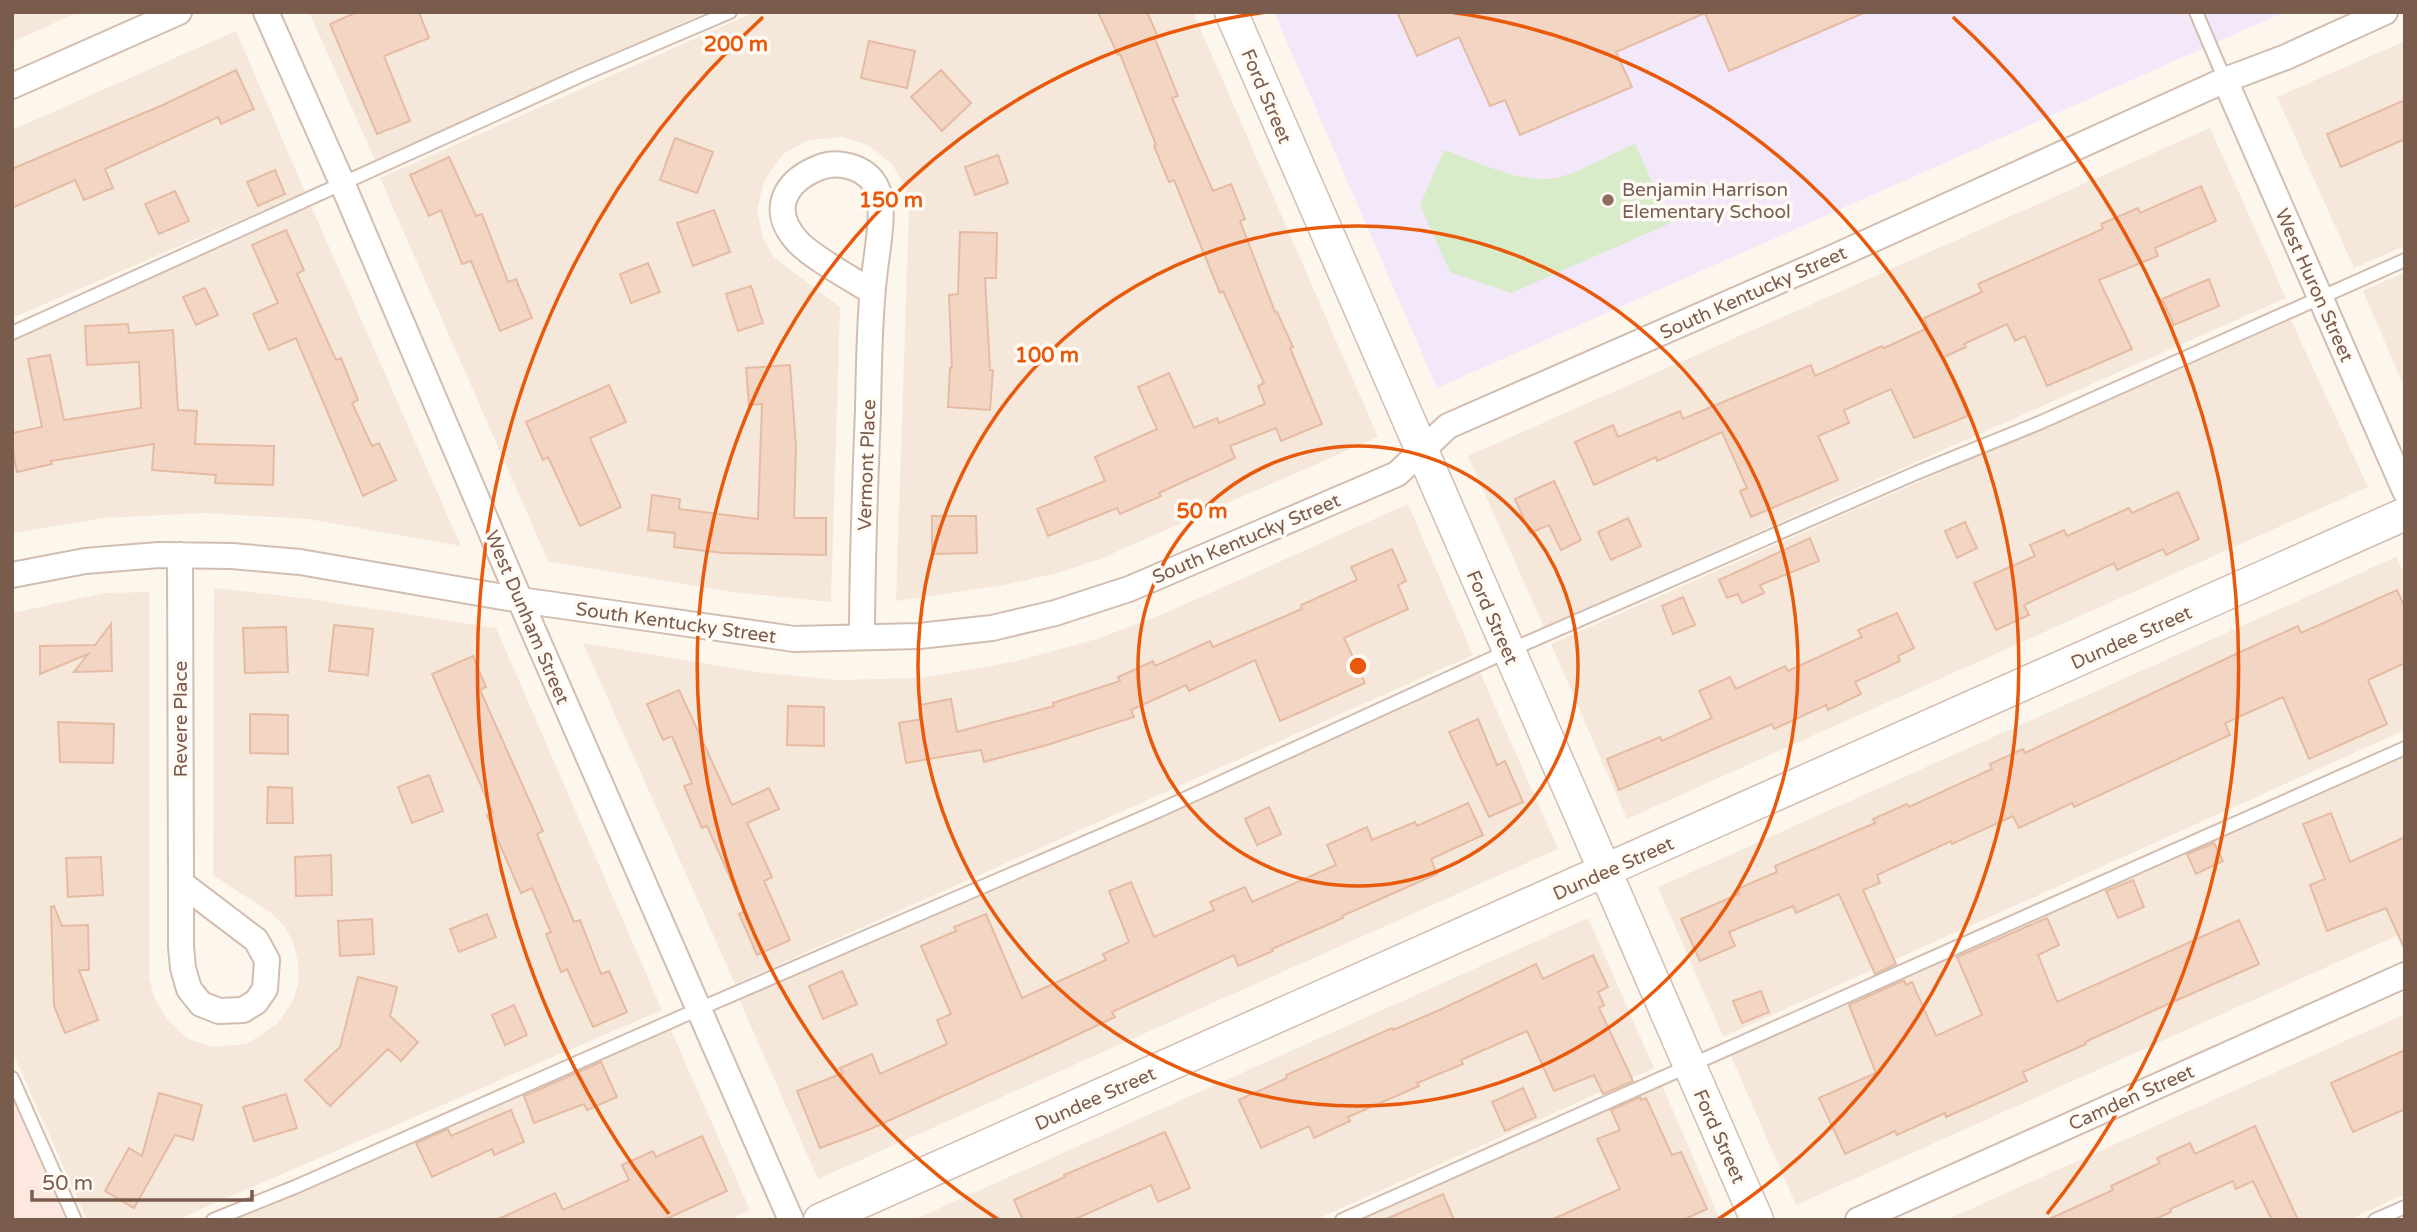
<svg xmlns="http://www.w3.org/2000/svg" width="2417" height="1232" font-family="'Varela Round',sans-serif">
<rect width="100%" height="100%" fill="#fdf6ec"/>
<path fill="#f5e8da" d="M12 12H79L12 42Z
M309 12H707L375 160Z
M755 12H1193L1378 437 1100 559 1062 572 1004 585 896 601 909 210 906 187 891 163 868 145 842 137 809 140 783 154 765 179 757 209 763 238 774 257 840 307 831 602 732 592 548 561 380 178Z
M236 31 305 192 12 318V130Z
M2405 41V246L2354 268 2277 97Z
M2210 128 2286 298 1544 627 1468 456Z
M311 206 461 546 308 519 203 513 104 518 12 533V336Z
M2405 272V389L2363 291Z
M2290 318 2368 487 1627 819 1551 644Z
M1408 504 1473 655 735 984 583 643 756 672 836 680 923 678 1017 661 1100 638 1170 611Z
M2396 557 2405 575V730L1723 1037 1658 887Z
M214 588 310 599 496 628 662 1010 176 1220H87L12 1051V613L105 593 149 592V977L154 997 167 1019 188 1039 213 1047 247 1044 277 1024 293 1001 299 981 298 962 293 942 285 927 271 913 213 875Z
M1480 672 1558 849 818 1179 739 999Z
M2405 754V932L1796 1205 1730 1054Z
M1588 918 1654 1068 1315 1220H913Z
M2405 1014V1194L2348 1220H1946Z
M671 1030 750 1210 728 1220H232Z
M1662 1085 1720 1220H1360Z"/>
<path fill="#fde8e0" d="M12 1098 30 1139 66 1220H12Z"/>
<path fill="#f3e8fa" d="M1274 12H2285L1437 388Z"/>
<path fill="#d8ecc9" d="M1635 144 1671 223 1511 293 1450 272 1420 205 1444 150C1477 161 1525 187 1560 177 1585 170 1610 154 1635 144Z"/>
<path fill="#f3d5c3" stroke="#e6bba3" stroke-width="2" d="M357 12H419L429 38 384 56 410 121 377 134 330 24Z
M1098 12H1147L1158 37 1155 39 1178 96 1172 98 1213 191 1231 184 1245 219 1240 221 1275 312H1277L1293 347 1290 348 1322 424 1281 441 1276 428 1230 446 1235 458 1159 493 1161 496 1120 514 1117 508 1048 536 1037 509 1105 481 1095 457 1157 429 1138 387 1169 373 1194 428 1217 418 1219 423 1265 404 1258 386 1264 383 1223 291 1220 293 1174 180 1169 182 1154 146 1156 145 1120 54 1118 55Z
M1397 12H1866L1729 71 1705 13 1616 52 1632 87 1520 135 1505 100 1490 106 1459 37 1417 56Z
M869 41 915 51 907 88 861 78Z
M236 70 254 109 221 124 218 117 105 169 113 188 84 200 75 180 12 208V169L165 104Z
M941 70 971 103 942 131 911 97Z
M2405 100V139L2341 167 2327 134Z
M675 138 713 152 697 193 660 180Z
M998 155 1008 183 975 195 965 167Z
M449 157 476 216 482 214 508 282 516 279 532 318 500 331 471 261 462 264 441 210 429 216 410 175Z
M275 170 285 194 258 206 247 182Z
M2201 186 2216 221 2155 248 2158 256 2099 280 2132 349 2047 386 2025 336 2015 341 2007 324 1964 344 1966 347 1944 357 1968 416 1914 438 1891 389 1844 410 1849 423 1818 436 1838 480 1751 517 1740 491 1747 488 1722 432 1657 461 1656 457 1594 485 1575 442 1613 425 1618 437 1680 411 1683 419 1811 365 1815 376 1882 346 1884 348 1928 328 1924 318 1982 292 1978 284 2103 229 2101 224 2138 208 2140 213Z
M175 191 189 221 159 234 145 204Z
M714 210 730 252 693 266 677 223Z
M286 230 304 270 297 274 336 360 341 358 358 400 352 403 372 446 379 443 396 480 363 496 296 338 269 350 253 314 278 303 252 245Z
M960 232 997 233 996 278H985L990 370H993L990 410 948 407 950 368H952L949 295 958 294Z
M648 263 660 292 631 303 620 274Z
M2209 279 2219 306 2174 325 2162 299Z
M751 286 763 323 738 331 726 294Z
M205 288 218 315 196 325 183 297Z
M128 324 129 333 173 330 178 410 197 411 195 444 274 446 273 485 215 483 216 475 152 470 154 444 51 461 52 464 17 472 12 446V433L42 427 28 359 50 355 64 420 141 408 139 362 87 365 85 326Z
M790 365 796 447 794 518H826V555L723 553 674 547 675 533 648 530 652 495 680 499 679 509 758 519 762 404 749 405 746 368Z
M609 385 626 422 590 438 621 507 580 526 548 457 543 460 526 422Z
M1554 481 1581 540 1561 550 1549 525 1530 533 1515 499Z
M2178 492 2199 539 2166 555 2163 549 2117 570 2114 563 2024 605 2029 615 1996 630 1974 583 2035 556 2030 545 2064 530 2067 536 2129 508 2132 513Z
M932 516H976L977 553 932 554Z
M1628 518 1641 546 1611 560 1598 532Z
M1965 522 1977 548 1957 558 1945 531Z
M1810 538 1819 561 1760 585 1764 593 1742 603 1738 594 1727 598 1719 580Z
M1392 549 1406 581 1398 585 1408 609 1344 638 1365 683 1303 711 1280 721 1255 660 1189 691 1186 685 1131 710 1134 717 1047 745 984 762 981 750 906 763 899 723 922 719 920 705 951 699 957 732 1054 706 1053 703 1120 681 1118 677 1153 661 1155 666 1210 641 1213 647 1302 609 1301 605 1357 580 1351 567Z
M2397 590 2405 608V663L2368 680 2387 724 2309 759 2283 697 2225 723 2230 735 2074 807 2072 803 2019 828 2013 816 1952 844 1951 841 1877 875 1880 883 1863 890 1896 964 1875 974 1839 894 1796 913 1793 906 1729 932 1735 946 1700 961 1681 919 1739 894 1737 889 1777 872 1775 866 1875 823 1873 819 1907 804 1909 807 1992 769 1990 764 2023 749 2025 753 2249 648 2298 626 2301 633Z
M1683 597 1695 625 1673 634 1662 606Z
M1897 613 1914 648 1898 656 1900 661 1855 682 1861 694 1828 710 1826 705 1774 729 1772 724 1619 790 1607 759 1660 737 1662 741 1712 718 1699 691 1730 677 1736 689 1785 666 1788 671 1862 637 1858 630Z
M111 624 112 671 74 672 88 654 40 674V646L95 645Z
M334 625 373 629 368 675 329 671Z
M286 627 288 672 245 673 243 628Z
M473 656 486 687 480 690 543 831 537 834 574 922 580 920 601 974 609 971 627 1012 593 1027 567 969 561 972 546 934 551 932 532 888 521 893 487 815 493 813 432 674Z
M679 690 732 805 769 788 779 809 747 823 772 877 764 881 790 940 757 955 739 914 745 911 707 826 702 828 684 786 692 783 672 736 663 740 647 704Z
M788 706 824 707V746L787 745Z
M250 714 288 715V754L250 753Z
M1478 719 1497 765 1505 761 1523 802 1489 817 1449 732Z
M58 722 114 724 113 763 60 762Z
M429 775 443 811 412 823 398 787Z
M268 787 292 788 293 823H267Z
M1468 803 1483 835 1431 859 1437 874 1342 916 1343 918 1272 949 1273 951 1238 966 1234 955 1112 1012 1115 1017 1045 1050 868 1130 820 1148 797 1091 843 1073 840 1068 872 1054 880 1074 947 1044 937 1020 951 1014 921 946 956 931 954 927 986 914 1022 998 1106 960 1103 954 1129 942 1109 891 1131 882 1154 937 1214 910 1210 902 1245 887 1252 902 1336 865 1327 845 1367 827 1372 840 1415 822 1417 826Z
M1269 807 1281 834 1257 845 1245 819Z
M2331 813 2350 862 2405 837V950L2386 908 2327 931 2310 885 2325 879 2303 824Z
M2214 843 2223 861 2196 874 2187 854Z
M331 855 332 895 296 896 295 857Z
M101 857 103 895 68 897 66 858Z
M2133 880 2144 907 2118 918 2106 891Z
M54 906 62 926 88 925 89 970H79L98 1020 65 1033 54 1006 51 907Z
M487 914 496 937 459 952 450 929Z
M2047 918 2059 945 2038 955 2057 1002 2239 920 2259 964 2157 1009 2085 1042 2086 1044 2023 1072 2027 1081 1994 1096 1946 1117 1945 1113 1897 1135 1895 1131 1845 1154 1819 1098 1876 1073 1849 1005 1904 980 1906 985 1912 982 1936 1036 1982 1015 1957 957Z
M372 919 374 954 340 956 338 921Z
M1593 955 1608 987 1598 992 1604 1005 1599 1008 1633 1081 1603 1094 1594 1075 1554 1091 1527 1031 1461 1060 1463 1064 1417 1083 1419 1086 1348 1117 1350 1121 1314 1138 1309 1126 1261 1148 1239 1100 1287 1078 1286 1075 1392 1028 1393 1030 1442 1009 1536 964 1543 979Z
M842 971 857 1004 823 1019 809 986Z
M358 977 397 987 390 1016 418 1042 401 1061 388 1049 330 1106 305 1080 340 1047Z
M1761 991 1769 1012 1742 1023 1733 1001Z
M514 1005 527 1035 505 1045 492 1015Z
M2405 1050V1109L2353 1132 2331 1083Z
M601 1062 617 1097 587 1110 584 1104 534 1123 524 1096Z
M1523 1088 1536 1117 1505 1131 1492 1102Z
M159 1093 202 1105 193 1140 175 1135 134 1208 105 1191 129 1148 142 1156Z
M286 1094 297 1128 254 1141 243 1107Z
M1640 1097 1641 1100 1646 1098 1672 1155 1681 1152 1707 1209 1683 1220H1551L1620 1189 1597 1139 1620 1130 1611 1110Z
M511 1110 524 1142 494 1155 492 1149 432 1177 416 1143 448 1129 451 1136Z
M2255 1126 2298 1220H2272L2253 1181 2236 1189 2233 1181 2170 1209 2171 1212 2153 1220H2047L2113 1190 2111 1186 2160 1163 2157 1158 2190 1143 2195 1154Z
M1165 1132 1190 1188 1158 1202 1151 1185 1073 1220H1023L1014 1200 1065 1177 1064 1175Z
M702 1136 727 1191 664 1220H496L555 1193 563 1210 629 1180 622 1165 653 1151 656 1157Z
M1443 1194 1454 1220H1384Z"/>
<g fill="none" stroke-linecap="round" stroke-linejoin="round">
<g stroke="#d1beb0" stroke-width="16">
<path id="service" d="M2196 12 2225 80
M12 333 582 75 730 12
M12 1078 75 1220
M213 1220 295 1187 699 1009 1158 811 1508 651 1916 473 2039 423 2405 260
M1342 1220 2405 748
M2375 1220 2405 1207"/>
</g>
<g stroke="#d1beb0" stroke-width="28">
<path id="minor" d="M266 12 343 185 520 600 791 1220
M2225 80 2405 491
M12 86 179 12
M180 555 181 883V947L183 968 189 989 201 1004 219 1011 243 1010 256 1002 265 989 267 960 256 940 181 883
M12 575 85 561 159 555 232 556 300 562 520 600 794 639 919 636 992 628 1055 613 1129 589 1397 474 1448 426 1834 257 2225 80 2286 57 2385 12
M862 637C862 561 865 486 868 410 869 366 869 321 874 278 876 254 888 203 874 183 863 166 836 160 818 168 784 182 769 211 798 242 813 258 852 279 872 292
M1858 1220 2405 975"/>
</g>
<g stroke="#d1beb0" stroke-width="35">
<path id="tertiary" d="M1231 12 1757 1220
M820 1220 2405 514"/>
</g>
<use href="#service" stroke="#fff" stroke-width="12"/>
<use href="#minor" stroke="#fff" stroke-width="24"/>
<use href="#tertiary" stroke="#fff" stroke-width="32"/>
</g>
<g fill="none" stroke="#e8590c" stroke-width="3.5">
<circle cx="1358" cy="666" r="220"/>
<circle cx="1358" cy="666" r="440"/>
<path d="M999 1220A660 660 0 0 1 1266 12M1450 12A660 660 0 0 1 1717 1220"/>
<path d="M669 1214A880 880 0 0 1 763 17M1953 17A880 880 0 0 1 2047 1214"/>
</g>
<circle fill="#8d6e63" stroke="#fffaf3" stroke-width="2.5" cx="1608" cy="200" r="7"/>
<g text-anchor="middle" stroke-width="7" stroke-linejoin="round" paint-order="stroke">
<g font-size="19" fill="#7a5c4d" stroke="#fffaf3">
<text transform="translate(1267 96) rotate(67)" y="7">Ford Street</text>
<text transform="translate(2315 285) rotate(66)" y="7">West Huron Street</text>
<text transform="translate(1753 292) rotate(-24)" y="7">South Kentucky Street</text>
<text transform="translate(866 465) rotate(-88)" y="7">Vermont Place</text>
<text transform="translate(1246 538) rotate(-23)" y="7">South Kentucky Street</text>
<text transform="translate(528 617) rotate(67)" y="7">West Dunham Street</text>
<text transform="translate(1493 617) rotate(66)" y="7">Ford Street</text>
<text transform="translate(676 622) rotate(8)" y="7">South Kentucky Street</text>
<text transform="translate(2131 637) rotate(-24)" y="7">Dundee Street</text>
<text transform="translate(180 719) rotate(-90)" y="7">Revere Place</text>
<text transform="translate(1613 868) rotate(-24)" y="7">Dundee Street</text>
<text transform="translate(2131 1097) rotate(-24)" y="7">Camden Street</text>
<text transform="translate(1095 1098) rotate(-24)" y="7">Dundee Street</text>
<text transform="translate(1720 1136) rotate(66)" y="7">Ford Street</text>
</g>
<g font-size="19" fill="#785e54" stroke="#fffaf3" text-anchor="start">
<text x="1622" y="196">Benjamin Harrison<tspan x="1622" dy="22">Elementary School</tspan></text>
</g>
</g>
<circle cx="1358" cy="666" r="10" fill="#e8590c" stroke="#fffaf3" stroke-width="3.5"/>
<g font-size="21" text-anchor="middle" font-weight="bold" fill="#e8590c" stroke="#fffaf3" stroke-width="7" stroke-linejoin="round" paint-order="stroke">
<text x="736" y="51">200 m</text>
<text x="891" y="207">150 m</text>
<text x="1047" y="362">100 m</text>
<text x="1202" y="518">50 m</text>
</g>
<rect width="2417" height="1232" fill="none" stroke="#7a5c4d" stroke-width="28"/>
<path d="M32 1190v10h220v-10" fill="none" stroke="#7a5c4d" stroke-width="3.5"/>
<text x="42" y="1190" font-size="21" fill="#7a5c4d" stroke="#fffaf3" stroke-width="5" paint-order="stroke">50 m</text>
</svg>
